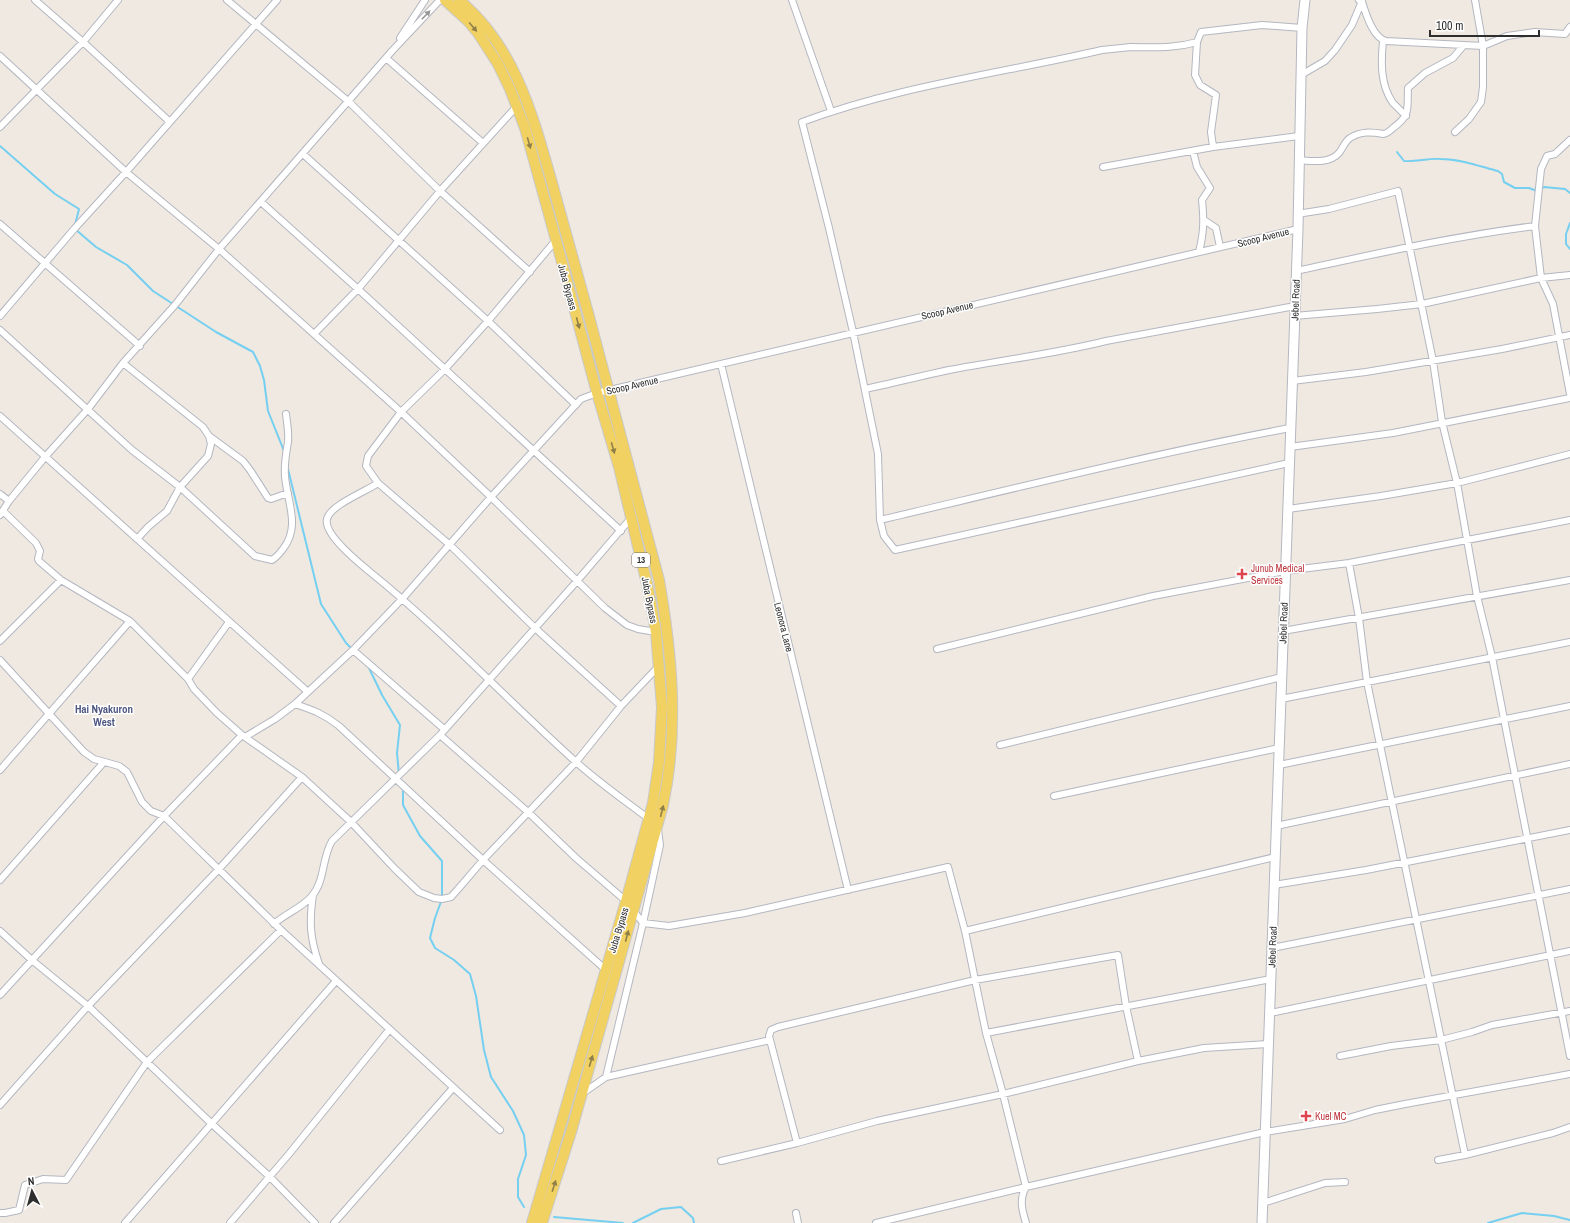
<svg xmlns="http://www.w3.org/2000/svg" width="1570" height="1223" font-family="'Archivo Narrow',sans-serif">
<rect width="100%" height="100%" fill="#efe9e1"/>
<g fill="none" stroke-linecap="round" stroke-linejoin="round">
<path stroke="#75cff0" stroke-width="2" d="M0 146 55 194 79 209 75 225
M1397 152 1404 161C1418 162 1427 158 1441 159 1460 159 1479 166 1498 171L1502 174 1504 182 1515 188H1529L1537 191
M1541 189 1544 187 1565 189 1570 193
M1570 223 1566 234V244L1570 249
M75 229 96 247 127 265 153 291 216 332 253 352 260 366 264 380 268 411 284 451
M287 465 321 604 346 643 352 649
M368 666 382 695 400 725 397 753 399 775 401 781
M403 787V805L420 836 442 861V899L435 918 430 938 435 948 454 960 470 974 476 996 484 1050 491 1077 513 1111 524 1135 526 1155 518 1179V1197L524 1207
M554 1217 623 1223
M633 1223 661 1209 681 1207 693 1218 694 1223
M1488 1223 1522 1213 1554 1216 1570 1220"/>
<g stroke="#b4b7c1" stroke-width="8">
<path id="minor" d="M35 0 83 42 170 122
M227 0 348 101 440 191 530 272
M792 0 831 111
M1359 0 1362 2C1366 14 1373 38 1386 41L1483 46 1507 36 1535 32 1565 34 1570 27
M400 38 425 0
M1383 41C1381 61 1380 85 1393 103 1397 107 1402 112 1406 116
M1197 42 1195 75 1200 85 1216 95 1211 132 1213 147
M0 56 126 172 219 249 401 412 491 497 605 608 627 625 638 629 656 632
M386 58 483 143
M1301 75 1325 61 1335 50 1352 25 1362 1
M0 127 83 42 118 0
M1455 132 1469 119 1481 102 1483 87V46L1475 0
M1193 151 1197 167 1210 188 1202 200C1204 220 1204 232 1199 252
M303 154 488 321 576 405
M1298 160C1312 161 1329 164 1339 153 1343 148 1345 141 1350 138 1361 131 1371 132 1383 134 1387 134 1390 131 1393 128 1411 115 1407 109 1408 88L1425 73 1453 58 1464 45
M1103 167 1213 147 1299 136
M261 202 358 289 621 531
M1297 214 1329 209 1398 191 1433 361 1442 422 1457 483 1477 596 1492 657 1504 719 1570 1056
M1204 220 1216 228 1220 247
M0 224 140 346
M1535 226 1541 169 1547 156 1555 154 1570 140
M556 240 488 321 445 369 401 412 368 456 366 466 378 483 450 545 535 628 621 706
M1296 271C1375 254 1455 236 1535 226L1541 278 1553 304 1570 394
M0 316 75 228 126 172 277 0
M1294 316 1377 309 1422 304 1541 278 1570 275
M0 330 132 450 180 487 255 556 272 560C277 557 279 554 283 549 301 526 287 502 285 476 284 464 286 453 288 442 289 433 287 423 286 414
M314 334 358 289 440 191 517 106
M123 363 203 427 209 436 211 444 208 456 180 487 167 511 148 527 137 539
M721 364 848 890
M1292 381 1366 372 1502 349 1570 335
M865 389C893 383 921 376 949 370 1002 360 1054 354 1106 341L1295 306
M0 416 308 692
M209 436 243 461 250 470 268 498 271 499 288 493
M1290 447 1393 433 1570 398
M1289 463 895 550 884 536 880 520 878 454 853 332 829 228 802 122C899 86 1002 73 1102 50 1112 49 1121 48 1131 47 1154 47 1173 49 1197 42L1201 32 1262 25 1302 28
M378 483C367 491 330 505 327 519 323 534 359 563 370 572 442 630 506 699 575 761 598 782 624 800 649 819
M0 494 9 501
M1288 509 1381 496 1457 483 1570 454
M3 511 36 543 40 551 38 559 39 561 61 580 130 621 188 679 194 689 217 713 242 735 302 777 351 822 395 869 419 892 434 898 442 899 451 897 459 888 483 860 576 762 621 706 659 666
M0 515 9 501 45 457 88 409 123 363 175 305 219 249 392 51 440 0
M880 520C1016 488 1152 454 1290 428
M1349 563 1359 618 1367 682 1465 1155 1438 1160
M1283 631 1570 580
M0 641 61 580
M937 649 1153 596 1285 571 1349 563 1570 520
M353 650 444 729
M0 660 84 752 94 759 119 766 127 772 142 802 151 811 164 816 281 930 500 1130
M188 679 229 622
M1281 699 1570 642
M295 704C313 710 324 714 339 726L483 860 606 970
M440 735 528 812 576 858 626 901 643 923 669 926 745 913 948 867 965 931 986 1033 1003 1094 1026 1187 1265 1132 1345 1119 1375 1110 1405 1104 1570 1074
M245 737 275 719 295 704 353 650 403 598 491 497 581 399 597 393 1298 229
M1000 745 1282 677
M1279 765 1570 706
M0 770 130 621
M1054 796 1279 748
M1276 826 1570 764
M0 880 104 762
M1274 885 1366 870 1570 830
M313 895C309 922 310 938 319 964
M274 924C286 913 302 908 312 896 325 881 322 857 332 841L440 735 577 581 631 518
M0 931 33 961 88 1006 212 1124 270 1177 315 1223
M965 931 1275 857
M1272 948 1570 889
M0 995 164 816 242 735
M1270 1013 1570 951
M986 1033 1271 979
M1340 1056 1391 1046 1441 1040 1472 1032 1492 1025 1570 1011
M606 1077 643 923 660 845 658 830
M583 1093 606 1077 770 1040
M0 1105 88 1006 219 869 302 777
M797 1143 769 1036 771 1030 778 1027 975 980 1118 955 1126 1006 1138 1061
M1465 1155 1553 1133 1570 1127
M721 1161 797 1143 877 1121 1003 1094 1138 1061 1204 1048 1268 1044
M1026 1187C1019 1199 1022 1210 1026 1223
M1263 1203 1325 1183 1345 1182
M0 1213H5L19 1210 25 1185 43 1179 66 1180 147 1062 281 930
M796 1213 798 1223
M125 1223 336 981
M230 1223 289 1154 389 1030
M334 1223 453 1088
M876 1223 1026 1187"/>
</g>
<g stroke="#b4b7c1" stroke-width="11">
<path id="secondary" d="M1262 1223 1298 229 1302 28 1305 0"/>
</g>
<g stroke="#c9c9c9" stroke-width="12">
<path id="primary" d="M445 0 468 21 478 33 498 64 510 89 525 128 556 240 597 393 619 467 648 588 656 632 662 707 659 762 653 803 626 901 532 1223
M459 0C515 46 533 116 552 183 564 225 575 267 587 309 611 399 635 490 659 580 672 654 679 730 663 805L571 1132 542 1223"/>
</g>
<use href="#minor" stroke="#fff" stroke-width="6"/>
<use href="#secondary" stroke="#fff" stroke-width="9"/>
<use href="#primary" stroke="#f2d163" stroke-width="10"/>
</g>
<defs><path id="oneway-solid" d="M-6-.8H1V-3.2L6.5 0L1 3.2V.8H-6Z"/></defs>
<use fill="#969696" href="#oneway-solid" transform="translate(426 15) rotate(-46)"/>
<g fill="#908048">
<use href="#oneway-solid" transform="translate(473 27) rotate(50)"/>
<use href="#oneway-solid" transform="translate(529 143) rotate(74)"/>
<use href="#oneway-solid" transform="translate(578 323) rotate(75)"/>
<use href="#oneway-solid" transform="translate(613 448) rotate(74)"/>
<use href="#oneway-solid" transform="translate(662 811) rotate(-76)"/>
<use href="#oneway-solid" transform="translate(627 936) rotate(-75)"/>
<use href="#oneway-solid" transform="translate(591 1061) rotate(-73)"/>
<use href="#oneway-solid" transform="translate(554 1186) rotate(-72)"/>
</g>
<g fill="#e0444e" stroke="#fff" stroke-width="1.5">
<path d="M1240 568h4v4h4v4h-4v4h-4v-4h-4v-4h4z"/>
<path d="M1304 1110h4v4h4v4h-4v4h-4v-4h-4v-4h4z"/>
</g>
<g text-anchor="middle" stroke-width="3" stroke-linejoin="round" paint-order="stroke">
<rect fill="#fff" stroke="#6d6d6d" stroke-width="1" x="632" y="553" width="18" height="14" rx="3"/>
<g font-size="9" font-weight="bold" fill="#2e2e2e">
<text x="641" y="563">13</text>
</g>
<g font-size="10" fill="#2e2e2e" stroke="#fff">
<text transform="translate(1263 237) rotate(-14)" y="4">Scoop Avenue</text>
<text transform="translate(568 287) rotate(75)" y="4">Juba Bypass</text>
<text transform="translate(1295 300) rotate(-88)" y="4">Jebel Road</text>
<text transform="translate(947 310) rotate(-13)" y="4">Scoop Avenue</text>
<text transform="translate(632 385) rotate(-13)" y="4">Scoop Avenue</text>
<text transform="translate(650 600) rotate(79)" y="4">Juba Bypass</text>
<text transform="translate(1283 623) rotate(-88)" y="4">Jebel Road</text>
<text transform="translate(784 627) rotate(76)" y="4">Leonora Lane</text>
<text transform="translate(618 930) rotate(-73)" y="4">Juba Bypass</text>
<text transform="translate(1272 947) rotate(-88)" y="4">Jebel Road</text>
</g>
<g font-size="10" fill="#be3a42" stroke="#fff" text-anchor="start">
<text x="1251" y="572">Junub Medical<tspan x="1251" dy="12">Services</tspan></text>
<text x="1315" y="1120">Kuel MC</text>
</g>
<g font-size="11" font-weight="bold" fill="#4d5680" stroke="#fff">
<text x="104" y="713">Hai Nyakuron<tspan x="104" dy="13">West</tspan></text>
</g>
</g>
<g transform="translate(32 1191) rotate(354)" stroke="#ffffff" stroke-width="3" paint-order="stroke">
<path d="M0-3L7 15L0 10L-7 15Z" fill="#2e2e2e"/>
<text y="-6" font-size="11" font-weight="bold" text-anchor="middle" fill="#2e2e2e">N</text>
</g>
<path d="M1430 30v6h109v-6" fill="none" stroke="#2e2e2e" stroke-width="2"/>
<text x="1436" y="30" font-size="12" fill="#2e2e2e" stroke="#ffffff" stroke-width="3" paint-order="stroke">100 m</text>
</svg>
